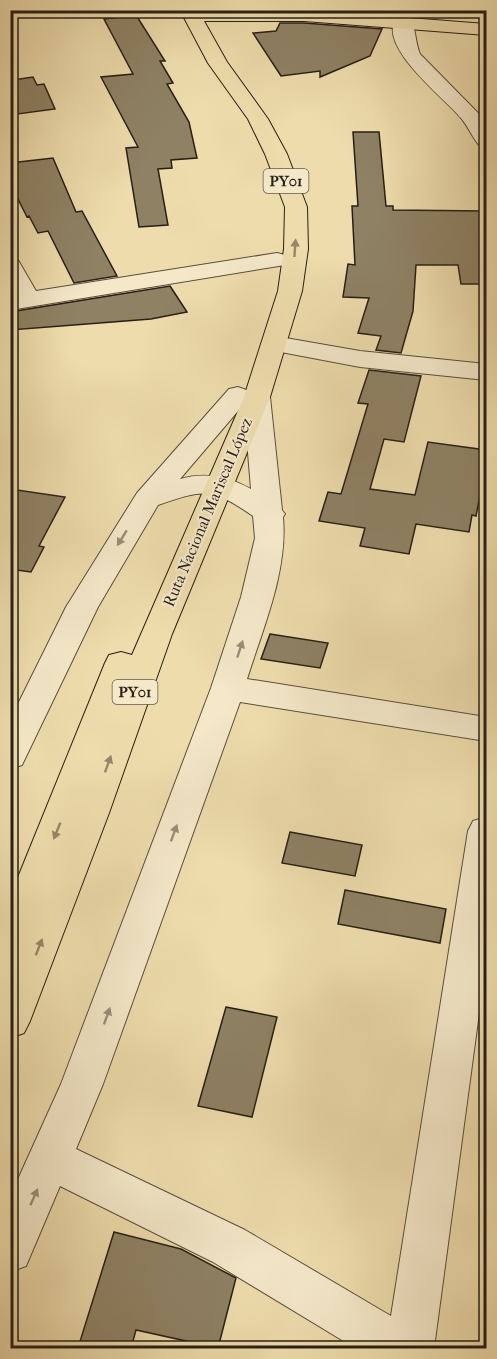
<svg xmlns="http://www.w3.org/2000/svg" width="497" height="1359" font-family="'IM FELL French Canon',serif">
<rect width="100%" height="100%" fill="#eedcac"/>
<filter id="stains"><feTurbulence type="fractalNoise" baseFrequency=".00333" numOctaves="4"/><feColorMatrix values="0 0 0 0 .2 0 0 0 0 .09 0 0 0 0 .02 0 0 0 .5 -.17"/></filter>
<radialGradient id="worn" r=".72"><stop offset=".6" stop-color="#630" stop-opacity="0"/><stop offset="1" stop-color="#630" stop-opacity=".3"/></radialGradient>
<path fill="#8e8164" stroke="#271f16" stroke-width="1.5" d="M136 15 165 61H160L173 83 167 84 189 122 197 158 171 160 172 168 158 169 168 225 139 227 126 148 138 147 101 77 133 74 104 19Z
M280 23H304L382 29 370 56 320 77V71L281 76 253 33 276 31Z
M33 77 37 85 44 84 55 109 10 115 13 80Z
M353 132H379L386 206H393V210L486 211V284H461L458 265H416L413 311 401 353 376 350 381 336 358 333 369 298 343 297 348 264 355 265 352 206H358Z
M53 158 76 212 82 211 117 276 74 283 48 231 38 233 29 216 27 217 10 183V163Z
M170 286 187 312 151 319 10 330V312Z
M369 370 421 376 404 442 384 439 370 489 415 495 428 442 486 450V465L476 516 472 515 469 532 416 524 409 554 360 546 365 528 319 521 328 492 341 494 368 404 358 403Z
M10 489 65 497 39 546 44 547 31 572 10 569Z
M270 634 328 643 320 668 261 659Z
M290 832 362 845 355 876 282 863Z
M345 890 446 909 440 943 338 924Z
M226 1007 277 1017 252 1117 198 1106Z
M114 1232 181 1249 236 1278 218 1348 136 1330 131 1348H78Z"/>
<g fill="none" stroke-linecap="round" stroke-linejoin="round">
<g stroke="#594e3c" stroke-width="2">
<path id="minor" d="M10 10H38L35 14 10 18Z
M403 16 410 18C416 28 415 42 420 54L481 116 486 125V147L479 145C472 137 468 126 461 118 445 98 377 47 396 18Z
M277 253 285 255 289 260 285 265 10 310V296L13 295 10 290V258L18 260 36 291Z
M274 336 360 351 486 364V380L360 367 265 349 261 344 265 339Z
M238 387 249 391 257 389 266 391 270 397 282 510 285 514 283 517C288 571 263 628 247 679L486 717V741L240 702 103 1084 76 1149 245 1230 391 1316 468 831 473 821 486 817V961L434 1348H355L213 1262 60 1186 26 1266 10 1272V1197L61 1084 211 688 241 597 255 538 253 516C211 487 205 489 158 505L98 607 22 765 10 769V720L66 607 137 493 229 389ZM244 404 251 489C228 476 205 472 180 479Z"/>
</g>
<g stroke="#271f16" stroke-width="2">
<path id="highway" d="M180 10H306L486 24V35L304 21H204L227 62 268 119 287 154 307 207 308 249 302 291 270 397 172 634 109 813 30 1021 24 1033 10 1038V969L13 962 10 963V897L105 663 109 655 121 652 132 655 244 397 278 291 284 249 285 207 265 154 248 119 208 63Z"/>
</g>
<use href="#minor" fill="#f4e8c9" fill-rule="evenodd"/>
<use href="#highway" fill="#eedcac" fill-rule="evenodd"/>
</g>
<defs><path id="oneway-solid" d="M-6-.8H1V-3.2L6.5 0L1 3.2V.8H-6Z" transform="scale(1.5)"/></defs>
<g fill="#948768">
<use href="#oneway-solid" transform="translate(295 248) rotate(-86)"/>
<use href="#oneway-solid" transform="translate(108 764) rotate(-70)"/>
<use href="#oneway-solid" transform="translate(57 831) rotate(112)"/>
<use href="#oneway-solid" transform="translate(39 947) rotate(-69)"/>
</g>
<g fill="#988e78">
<use href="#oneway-solid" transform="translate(122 538) rotate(122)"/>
<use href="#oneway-solid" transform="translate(240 649) rotate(-72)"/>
<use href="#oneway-solid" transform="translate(174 833) rotate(-70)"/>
<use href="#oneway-solid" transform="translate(107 1016) rotate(-70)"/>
<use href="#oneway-solid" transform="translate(34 1197) rotate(-66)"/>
</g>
<g text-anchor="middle" stroke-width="4.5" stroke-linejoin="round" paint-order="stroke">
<g fill="#f4e8c9" stroke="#645b4c" stroke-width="1.5">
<rect x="263.5" y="169" width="45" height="24" rx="4.5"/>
<rect x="112.5" y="680" width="45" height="24" rx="4.5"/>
</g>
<g font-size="15" font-weight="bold" fill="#271f16">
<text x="286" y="186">PY01</text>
<text x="135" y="697">PY01</text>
</g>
<g font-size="16" fill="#271f16" stroke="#f4e8c9">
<text transform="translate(207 512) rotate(-67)" y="6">Ruta Nacional Mariscal López</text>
</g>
</g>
<rect width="497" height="1359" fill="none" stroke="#eedcac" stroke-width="36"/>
<rect x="12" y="12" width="473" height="1335" fill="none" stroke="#271f16" stroke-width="3"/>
<rect x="18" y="18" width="461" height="1323" fill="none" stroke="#271f16" stroke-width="1.5"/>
<rect width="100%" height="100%" filter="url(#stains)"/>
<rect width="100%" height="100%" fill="url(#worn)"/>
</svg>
